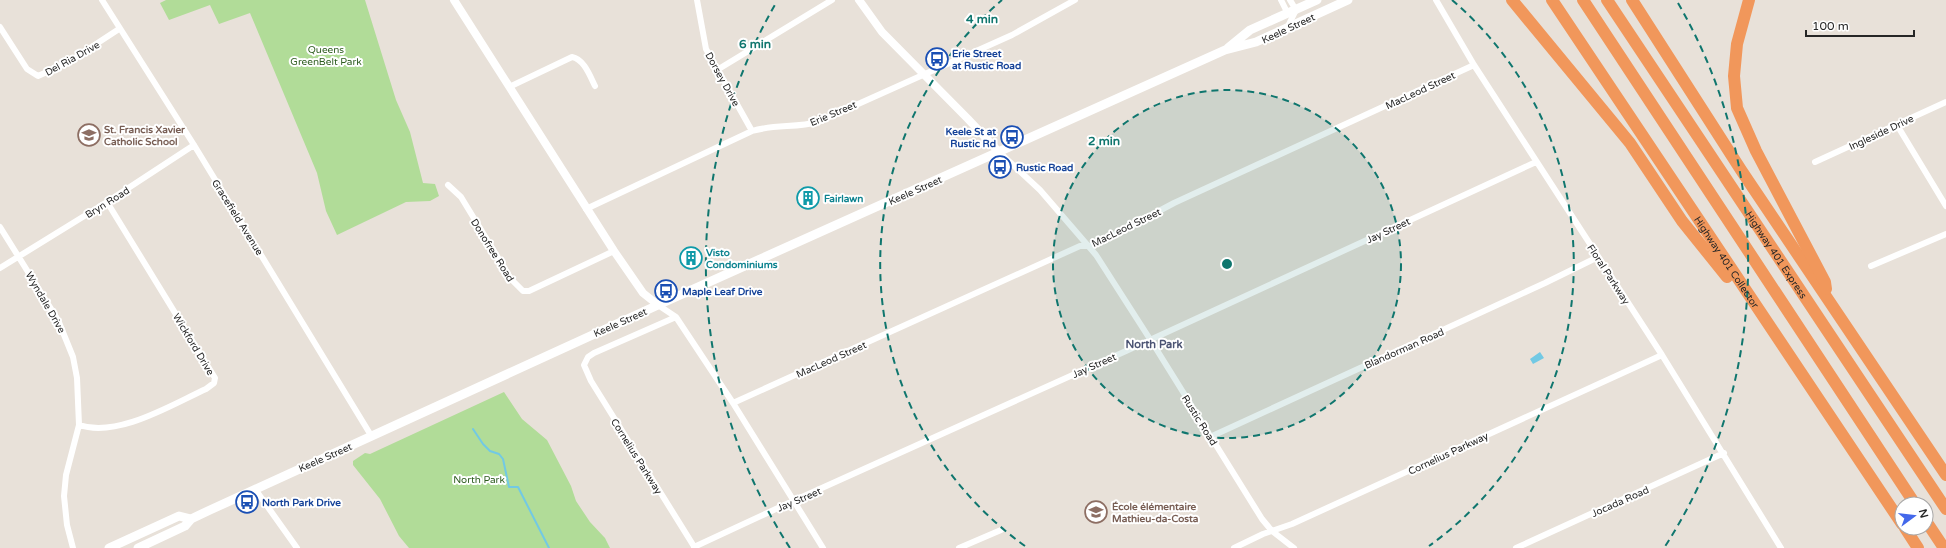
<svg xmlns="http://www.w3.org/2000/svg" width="1946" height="548" font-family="'Varela Round',sans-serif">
<rect width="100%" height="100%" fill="#e8e1d9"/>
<path fill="#b1dc98" d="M166 0H365L396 100 410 132 423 183 435 184 439 196 430 201 406 202 337 235 326 211 317 173 250 13 219 24 210 5 169 20 160 3Z
M504 392 522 419 547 440 571 486 576 501 590 522 605 538 610 548H409L399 536 380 499 353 465V461L365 453 370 454Z"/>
<path fill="#72c9e4" d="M1540 352 1544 358 1533 364 1530 359Z"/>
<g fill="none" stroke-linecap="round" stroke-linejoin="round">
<path stroke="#72c9e4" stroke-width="2" d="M473 429 483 444 490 451 499 454 503 459 509 487H518L549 548"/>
<path stroke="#fff" stroke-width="6" d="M102 0 194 145 372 437
M697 0 706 49 752 131
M1281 0 1288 14
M1436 0 1474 65 1662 355 1781 548
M1288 26 1296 10 1290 0
M0 27 27 69 38 76 67 63 119 29
M717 70 832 0
M509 87 572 57C584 59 590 76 595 86
M1897 125 1946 206
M999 152 1040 190 1096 255 1155 347 1262 519 1272 531 1294 548
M1815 162 1946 102
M448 185 461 197 511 279 523 291H529L614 251
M586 209 752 131C775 124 796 128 818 122L1012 35 1075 0
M0 227 58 320 73 357 77 378 79 425 66 475 64 496 67 525 73 548
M1871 266 1946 234
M0 268 107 202 194 145
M658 305 676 317 733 403 823 548
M676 317 594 353 588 357 584 365 591 381 695 548
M733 403 1080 246H1089L1099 243 1174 203 1474 65
M79 425C118 438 171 405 206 389L214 383 215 378 107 202
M1210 437 1545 283 1598 257
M255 489 297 548
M694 547 793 501 1126 351 1536 162
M959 548 1001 530
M1234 548 1263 534 1292 524 1662 355
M1516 548 1724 453"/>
<path stroke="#fff" stroke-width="8" d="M454 0 614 251 643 293 658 305
M859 0 882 32 968 119 999 152"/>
<path stroke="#fff" stroke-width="9" d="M1228 48 1250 30 1317 0
M109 548 179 516 191 519
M138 548 185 526 191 519 210 510 658 305 1225 50 1256 42 1348 0"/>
<g stroke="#f1975b" stroke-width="12">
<path d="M1512 0 1630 143 1682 221 1727 277"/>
<path id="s1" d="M1552 0 1902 524"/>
<path d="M1583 0 1915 504"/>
<path id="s2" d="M1607 0 1946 509"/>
<path d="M1632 0 1741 170 1946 475"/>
<path d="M1749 0 1737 44 1734 76 1737 108 1756 151 1825 282 1826 289"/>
<path d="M1926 521 1944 548"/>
<path d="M1905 528 1918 548"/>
</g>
</g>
<circle cx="1227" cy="264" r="174" fill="#0f766e" fill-opacity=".12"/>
<g fill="none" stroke="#0f766e" stroke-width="2" stroke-dasharray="7 5">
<circle cx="1227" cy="264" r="174"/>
<path d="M1025 546A347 347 0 0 1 1002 0M1452 0A347 347 0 0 1 1429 546"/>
<path d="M790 548A521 521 0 0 1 776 3M1678 3A521 521 0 0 1 1664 548"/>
</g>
<defs>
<g id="bus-ring" transform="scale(1.15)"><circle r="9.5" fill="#fff" stroke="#1a4fb4" stroke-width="1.5"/><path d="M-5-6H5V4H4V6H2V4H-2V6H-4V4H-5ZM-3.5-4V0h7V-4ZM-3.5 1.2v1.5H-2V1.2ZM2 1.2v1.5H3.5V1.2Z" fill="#1a4fb4"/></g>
<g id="school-ring" transform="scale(1.15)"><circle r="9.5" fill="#fff" stroke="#8d6e63" stroke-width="1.5"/><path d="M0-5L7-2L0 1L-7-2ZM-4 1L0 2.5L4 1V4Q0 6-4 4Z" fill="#8d6e63"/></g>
<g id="building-ring" transform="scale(1.15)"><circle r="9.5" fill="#fff" stroke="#0f9aa8" stroke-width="1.5"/><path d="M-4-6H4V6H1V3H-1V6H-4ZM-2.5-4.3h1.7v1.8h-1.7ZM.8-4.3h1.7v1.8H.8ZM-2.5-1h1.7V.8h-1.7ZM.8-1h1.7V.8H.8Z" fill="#0f9aa8"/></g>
</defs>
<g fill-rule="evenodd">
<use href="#bus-ring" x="937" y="59"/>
<use href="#school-ring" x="89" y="135"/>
<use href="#bus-ring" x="1012" y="137"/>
<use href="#bus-ring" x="1000" y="167"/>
<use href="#building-ring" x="808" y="198"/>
<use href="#building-ring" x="691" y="258"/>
<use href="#bus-ring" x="666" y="291"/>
<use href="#bus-ring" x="247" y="502"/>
<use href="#school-ring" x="1096" y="512"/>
</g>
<g text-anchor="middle" stroke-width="4" stroke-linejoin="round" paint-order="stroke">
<g font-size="10" fill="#262626" stroke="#fff">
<text transform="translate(1288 28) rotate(-25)" y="4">Keele Street</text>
<text transform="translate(72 58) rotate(-29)" y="4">Del Ria Drive</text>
<text transform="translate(723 79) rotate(61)" y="4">Dorsey Drive</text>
<text transform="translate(1420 90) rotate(-25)" y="4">MacLeod Street</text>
<text transform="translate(833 113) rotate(-23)" y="4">Erie Street</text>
<text transform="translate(1881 132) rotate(-25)" y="4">Ingleside Drive</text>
<text transform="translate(915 190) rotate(-24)" y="4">Keele Street</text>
<text transform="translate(107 202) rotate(-32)" y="4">Bryn Road</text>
<text transform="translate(238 217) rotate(58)" y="4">Gracefield Avenue</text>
<text transform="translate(1126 227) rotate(-26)" y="4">MacLeod Street</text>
<text transform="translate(1388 230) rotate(-25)" y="4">Jay Street</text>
<text transform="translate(493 250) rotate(58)" y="4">Donofree Road</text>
<text dy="4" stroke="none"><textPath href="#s2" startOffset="306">Highway 401 Express</textPath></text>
<text dy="4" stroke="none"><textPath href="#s1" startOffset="315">Highway 401 Collector</textPath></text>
<text transform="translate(1609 274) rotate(57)" y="4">Floral Parkway</text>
<text transform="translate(46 302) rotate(60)" y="4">Wyndale Drive</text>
<text transform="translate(620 322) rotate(-24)" y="4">Keele Street</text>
<text transform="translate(194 344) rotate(59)" y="4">Wickford Drive</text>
<text transform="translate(1404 348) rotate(-24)" y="4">Blandorman Road</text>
<text transform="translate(831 359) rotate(-24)" y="4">MacLeod Street</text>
<text transform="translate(1094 365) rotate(-24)" y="4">Jay Street</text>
<text transform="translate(1200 420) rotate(58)" y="4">Rustic Road</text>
<text transform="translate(1448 453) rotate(-25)" y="4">Cornelius Parkway</text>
<text transform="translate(637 456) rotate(58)" y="4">Cornelius Parkway</text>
<text transform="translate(325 457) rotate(-24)" y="4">Keele Street</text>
<text transform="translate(799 499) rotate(-23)" y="4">Jay Street</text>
<text transform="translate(1620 501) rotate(-24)" y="4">Jocada Road</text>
</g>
<g font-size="10" fill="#2d5c1e" stroke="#fff">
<text x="326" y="53">Queens<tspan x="326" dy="12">GreenBelt Park</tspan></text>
<text x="479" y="483">North Park</text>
</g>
<g font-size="10" font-weight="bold" fill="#164399" stroke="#fff" text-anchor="start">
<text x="952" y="57">Erie Street<tspan x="952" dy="12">at Rustic Road</tspan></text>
<text x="996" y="135" text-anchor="end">Keele St at<tspan x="996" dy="12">Rustic Rd</tspan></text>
<text x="1016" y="171">Rustic Road</text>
<text x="682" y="295">Maple Leaf Drive</text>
<text x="262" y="506">North Park Drive</text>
</g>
<g font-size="10" font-weight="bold" fill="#785e54" stroke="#fff" text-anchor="start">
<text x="104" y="133">St. Francis Xavier<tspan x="104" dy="12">Catholic School</tspan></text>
<text x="1112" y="510">École élémentaire<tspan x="1112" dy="12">Mathieu-da-Costa</tspan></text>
</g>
<g font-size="10" font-weight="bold" fill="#0d838f" stroke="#fff" text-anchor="start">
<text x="824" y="202">Fairlawn</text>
<text x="706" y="256">Visto<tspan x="706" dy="12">Condominiums</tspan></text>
</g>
<g font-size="11" font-weight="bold" fill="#4b5373" stroke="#fff">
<text x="1154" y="348">North Park</text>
</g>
</g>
<circle cx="1227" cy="264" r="6" fill="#0f766e" stroke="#fff" stroke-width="2"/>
<g font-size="12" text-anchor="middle" font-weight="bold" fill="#0f766e" stroke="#fff" stroke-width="4" stroke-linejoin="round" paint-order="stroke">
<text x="982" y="23">4 min</text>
<text x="755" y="48">6 min</text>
<text x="1104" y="145">2 min</text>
</g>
<g transform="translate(1914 516) rotate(75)"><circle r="19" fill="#ffffff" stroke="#a8a8a8"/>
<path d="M0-3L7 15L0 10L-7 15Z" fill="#4368eb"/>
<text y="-6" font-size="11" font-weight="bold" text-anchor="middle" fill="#262626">N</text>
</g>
<path d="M1806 30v6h108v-6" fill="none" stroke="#262626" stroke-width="2"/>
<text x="1812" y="30" font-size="12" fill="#262626" stroke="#ffffff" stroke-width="3" paint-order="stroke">100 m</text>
</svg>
